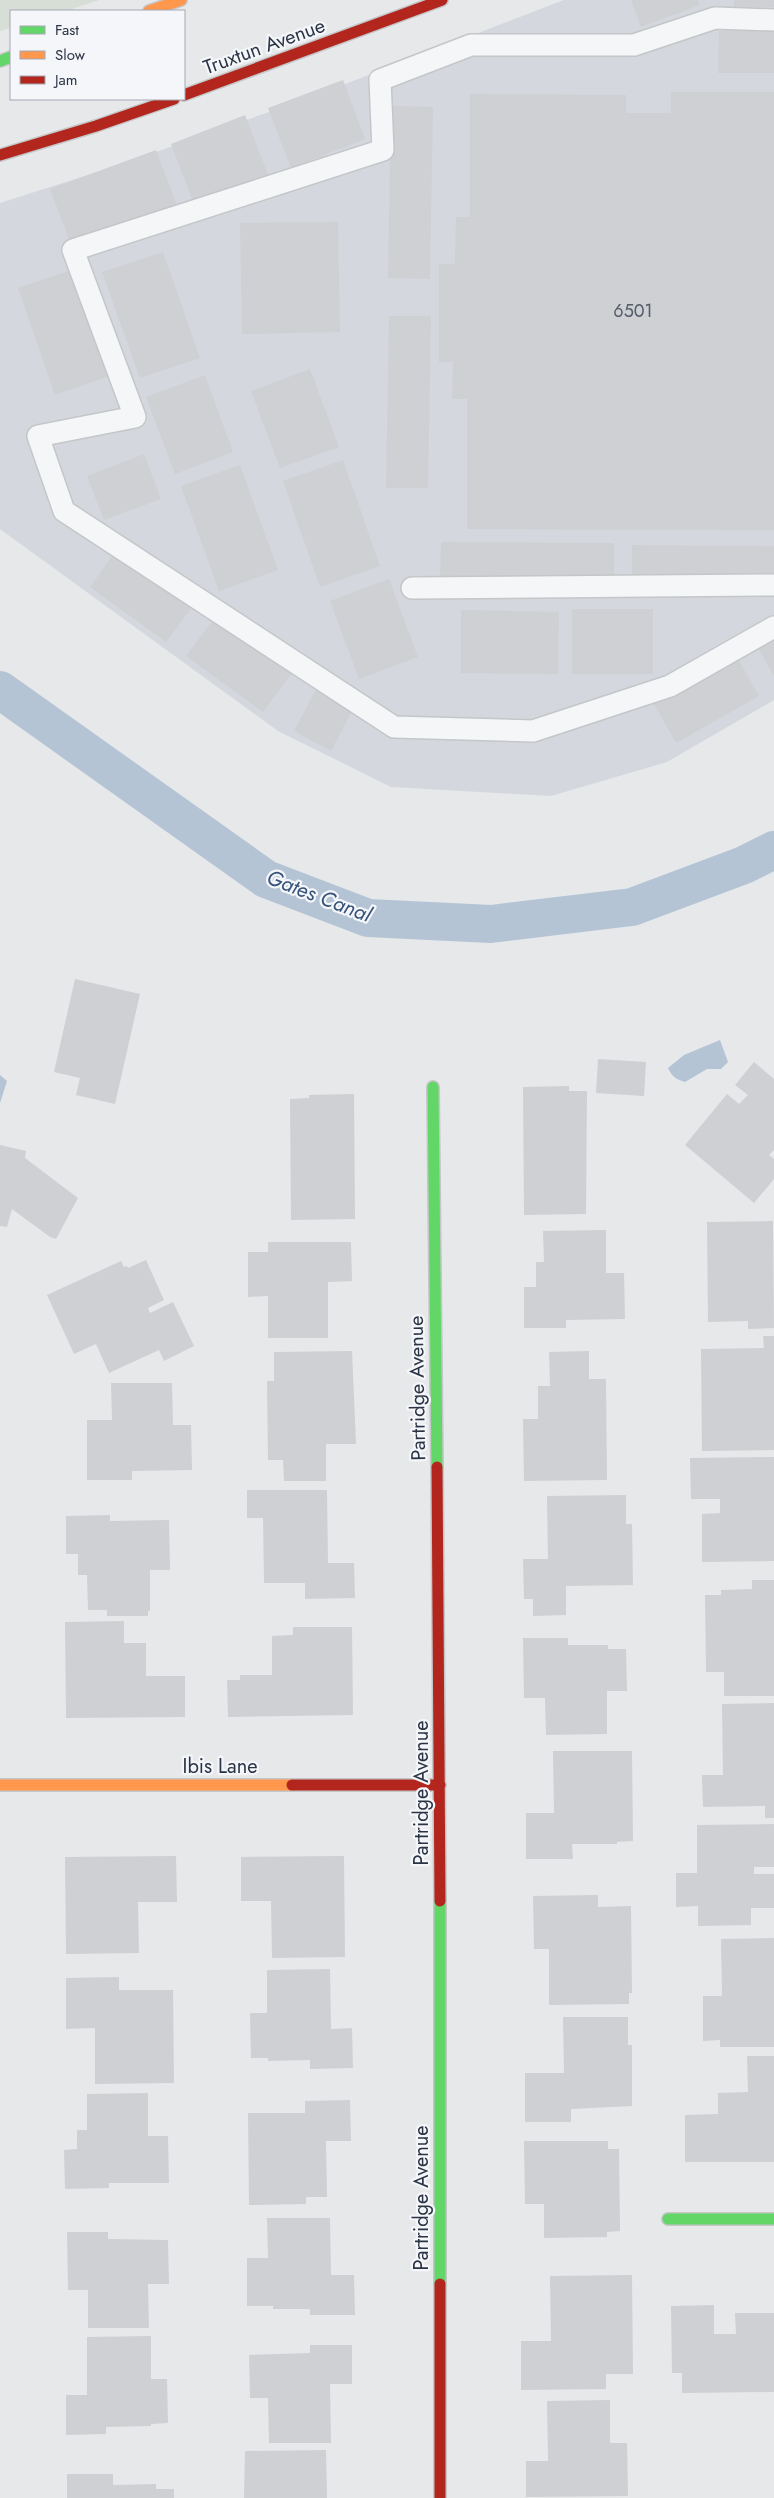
<svg xmlns="http://www.w3.org/2000/svg" width="774" height="2498" font-family="Jost,sans-serif">
<rect width="100%" height="100%" fill="#e6e8ea"/>
<path fill="#d4d7dd" d="M564 0H774V700L667 762 551 796 391 787 278 731 0 529V203L119 165 306 99Z"/>
<path fill="#d6ded6" d="M0 0H99L66 11H11V28L0 31Z"/>
<path fill="#b4c4d5" d="M720 1040 728 1062 721 1069H707L685 1082C676 1079 672 1077 668 1068L684 1055Z
M0 1075 7 1081 0 1103Z"/>
<g fill="none" stroke-linecap="round" stroke-linejoin="round">
<path stroke="#b4c4d5" stroke-width="38" d="M0 690 266 879 368 918 491 924 632 907 744 865 774 850"/>
</g>
<path fill="#ced0d3" d="M631 0H698L700 5 641 27Z
M734 0H774V7H734Z
M719 31H774V73H718Z
M343 80 365 139 291 168 268 108Z
M671 92H774V530L467 529V399H452L453 362H439V264H455L456 217H470V94L626 95V113H671Z
M391 106 433 107 430 279 388 278Z
M245 115 268 175 194 204 171 144Z
M156 150 178 208 72 247 50 189Z
M338 222 340 332 242 334 240 223Z
M163 252 200 358 140 378 102 272Z
M78 268 115 374 55 395 18 288Z
M389 316H431L428 488H386Z
M310 369 339 447 280 468 251 391Z
M205 375 233 452 175 474 146 397Z
M144 454 161 499 104 520 87 476Z
M343 460 380 566 320 587 283 481Z
M240 465 278 570 219 591 181 486Z
M441 542 614 543V584L440 583Z
M120 545 197 600 166 642 90 587Z
M632 545 774 546V587H632Z
M389 579 418 657 359 679 330 601Z
M572 609H653V674H572Z
M461 610 559 612 558 674 461 673Z
M217 615 294 670 263 712 186 656Z
M774 630V676L754 641Z
M734 652 759 696 676 743 651 699Z
M318 686 355 705 331 751 294 731Z
M75 979 140 994 115 1104 76 1095 80 1078 54 1072Z
M598 1059 646 1062 644 1096 596 1093Z
M754 1062 774 1079V1150L769 1155 774 1159V1179L754 1203 685 1145 727 1094 739 1104 748 1095 735 1085Z
M569 1086V1091H587L586 1214 524 1215 523 1087Z
M354 1094 355 1219 291 1220 290 1099 309 1098V1095Z
M0 1145 26 1151 25 1158 78 1198 56 1239 50 1237 12 1209 7 1227 0 1226Z
M773 1221 774 1328 748 1329V1321L708 1322 707 1222Z
M606 1230V1273H624L625 1319 566 1320V1328H524V1287H536V1262H544L543 1231Z
M268 1242H351L352 1281 328 1282V1338H268V1296L248 1297V1252H268Z
M146 1260 164 1300 148 1308 150 1313 173 1302 194 1346 164 1361 159 1350 109 1373 96 1344 74 1354 47 1295 121 1261 124 1267 127 1266 128 1268Z
M763 1336H774V1450L702 1451 701 1349 764 1348Z
M352 1351 356 1444H326V1481H284L283 1460H268L267 1381H274V1352Z
M589 1351V1379H606L607 1480 524 1481 523 1419H538V1386H550L549 1352Z
M111 1383H172L173 1425H191L192 1470 132 1471V1480H87V1420H112Z
M774 1457V1561L702 1562V1514L720 1513V1499H691L690 1458Z
M247 1490H327L328 1563H354L355 1598 305 1599V1583H264L263 1518H247Z
M626 1495V1524H632L633 1585 566 1586V1615L533 1616V1599H524L523 1559H548L547 1496Z
M110 1515V1521L169 1520 170 1570H150V1611H148V1616H107V1610H88L87 1575H78V1554H66V1516Z
M752 1580H774V1696H724V1672H706L705 1595H721V1590L752 1589Z
M124 1621V1643H146V1676H185V1717L66 1718 65 1622Z
M293 1627H352L353 1715 228 1717 227 1680H240V1675H272V1636L293 1635Z
M523 1638H568V1645H608V1649H626L627 1691H607V1734L546 1735 545 1698H524Z
M774 1703V1818H765V1806L703 1807 702 1775H723L722 1704Z
M553 1751H632L633 1841 617 1842V1844H572L573 1859H526V1813H554Z
M774 1824V1867H754V1874H774V1908H751V1925L698 1926V1906L676 1907V1873H697V1825Z
M176 1856 177 1902H138L139 1953 66 1954 65 1857Z
M344 1856 345 1957 272 1958 271 1901H241V1857Z
M598 1895V1907L631 1906 632 1993H629V2004L549 2005V1949H534L533 1896Z
M774 1938V2047H720V2040L703 2041V1996H722L721 1939Z
M330 1969 331 2029 352 2028 353 2068 310 2069V2060L268 2061V2058H251L250 2013H267V1970Z
M119 1977V1990H173L174 2083 95 2084V2028L66 2029V1978Z
M563 2017H628V2045H632V2106L571 2109V2122H525V2073H564Z
M747 2056H774V2162H685V2115L718 2114V2093L748 2092Z
M148 2093V2136H168L169 2183H109V2188L65 2189 64 2150 77 2149V2130H87V2094Z
M350 2100 351 2141H326L327 2197H306V2204L249 2205 248 2113H305V2101Z
M524 2141H608V2149H619L620 2231 607 2232V2237L544 2238V2204H525Z
M267 2218H330L331 2275H354L355 2315H310V2309H273V2306H247V2258H268Z
M67 2232H108V2239L168 2240 169 2284H148L149 2328H88V2290H68Z
M632 2275 633 2374H606V2389L521 2390V2341H551L550 2276Z
M714 2305V2334H736L735 2313H774V2392L682 2393V2373H672L671 2306Z
M151 2336V2379H167L168 2423 151 2424V2426L106 2427V2434L66 2435V2395H87V2337Z
M310 2345H352V2384H330L331 2443H269L268 2398H250L249 2355 310 2353Z
M610 2400V2443H627L628 2496 526 2497V2461H548L547 2401Z
M326 2450 327 2498H244L245 2451Z
M67 2474H113V2485L156 2484V2489H174V2498H67Z"/>
<g fill="none" stroke-linecap="round" stroke-linejoin="round">
<g stroke="#c4c6c8" stroke-width="24">
<path id="lane" d="M774 20 715 18 634 45H471L380 80 383 150 73 250 135 417 38 436 64 511 394 727 533 731 670 686 774 627
M412 588 774 585"/>
</g>
<g stroke="#c4c6c8" stroke-width="14">
<path id="fast" d="M0 61 11 57
M433 1087 437 1467
M440 1901V2284
M668 2219H774"/>
</g>
<g stroke="#c4c6c8" stroke-width="14">
<path id="slow" d="M149 11 181 0
M0 1785H292"/>
</g>
<g stroke="#c4c6c8" stroke-width="14">
<path id="jam" d="M184 95 442 0
M0 155 96 126 174 99
M437 1467 440 1901
M292 1785H440
M440 2284V2498"/>
</g>
<use href="#lane" stroke="#f5f6f7" stroke-width="21"/>
<use href="#fast" stroke="#63d668" stroke-width="11"/>
<use href="#slow" stroke="#ff974d" stroke-width="11"/>
<use href="#jam" stroke="#b3261e" stroke-width="11"/>
</g>
<g text-anchor="middle" stroke-width="4.5" stroke-linejoin="round" paint-order="stroke">
<g font-size="18" fill="#545c69">
<text x="633" y="317">6501</text>
</g>
<g font-size="20" fill="#2b3445" stroke="#f4f6f9">
<text transform="translate(264 46) rotate(-20)" y="7">Truxtun Avenue</text>
<text transform="translate(417 1388) rotate(-91)" y="7">Partridge Avenue</text>
<text x="220" y="1773">Ibis Lane</text>
<text transform="translate(421 1793) rotate(-90)" y="7">Partridge Avenue</text>
<text transform="translate(421 2198) rotate(-90)" y="7">Partridge Avenue</text>
</g>
<g font-size="21" font-style="italic" fill="#34527a" stroke="#f4f6f9">
<text transform="translate(319 896) rotate(21)" y="7">Gates Canal</text>
</g>
</g>
<rect x="10" y="10" width="175" height="90" fill="#f4f6f9" stroke="#a4a8b1"/>
<rect x="20" y="26" width="25" height="8" fill="#63d668" stroke="#a4a8b1"/>
<text x="55" y="35" font-size="15" fill="#2b3445">Fast</text>
<rect x="20" y="51" width="25" height="8" fill="#ff974d" stroke="#a4a8b1"/>
<text x="55" y="60" font-size="15" fill="#2b3445">Slow</text>
<rect x="20" y="76" width="25" height="8" fill="#b3261e" stroke="#a4a8b1"/>
<text x="55" y="85" font-size="15" fill="#2b3445">Jam</text>
</svg>
